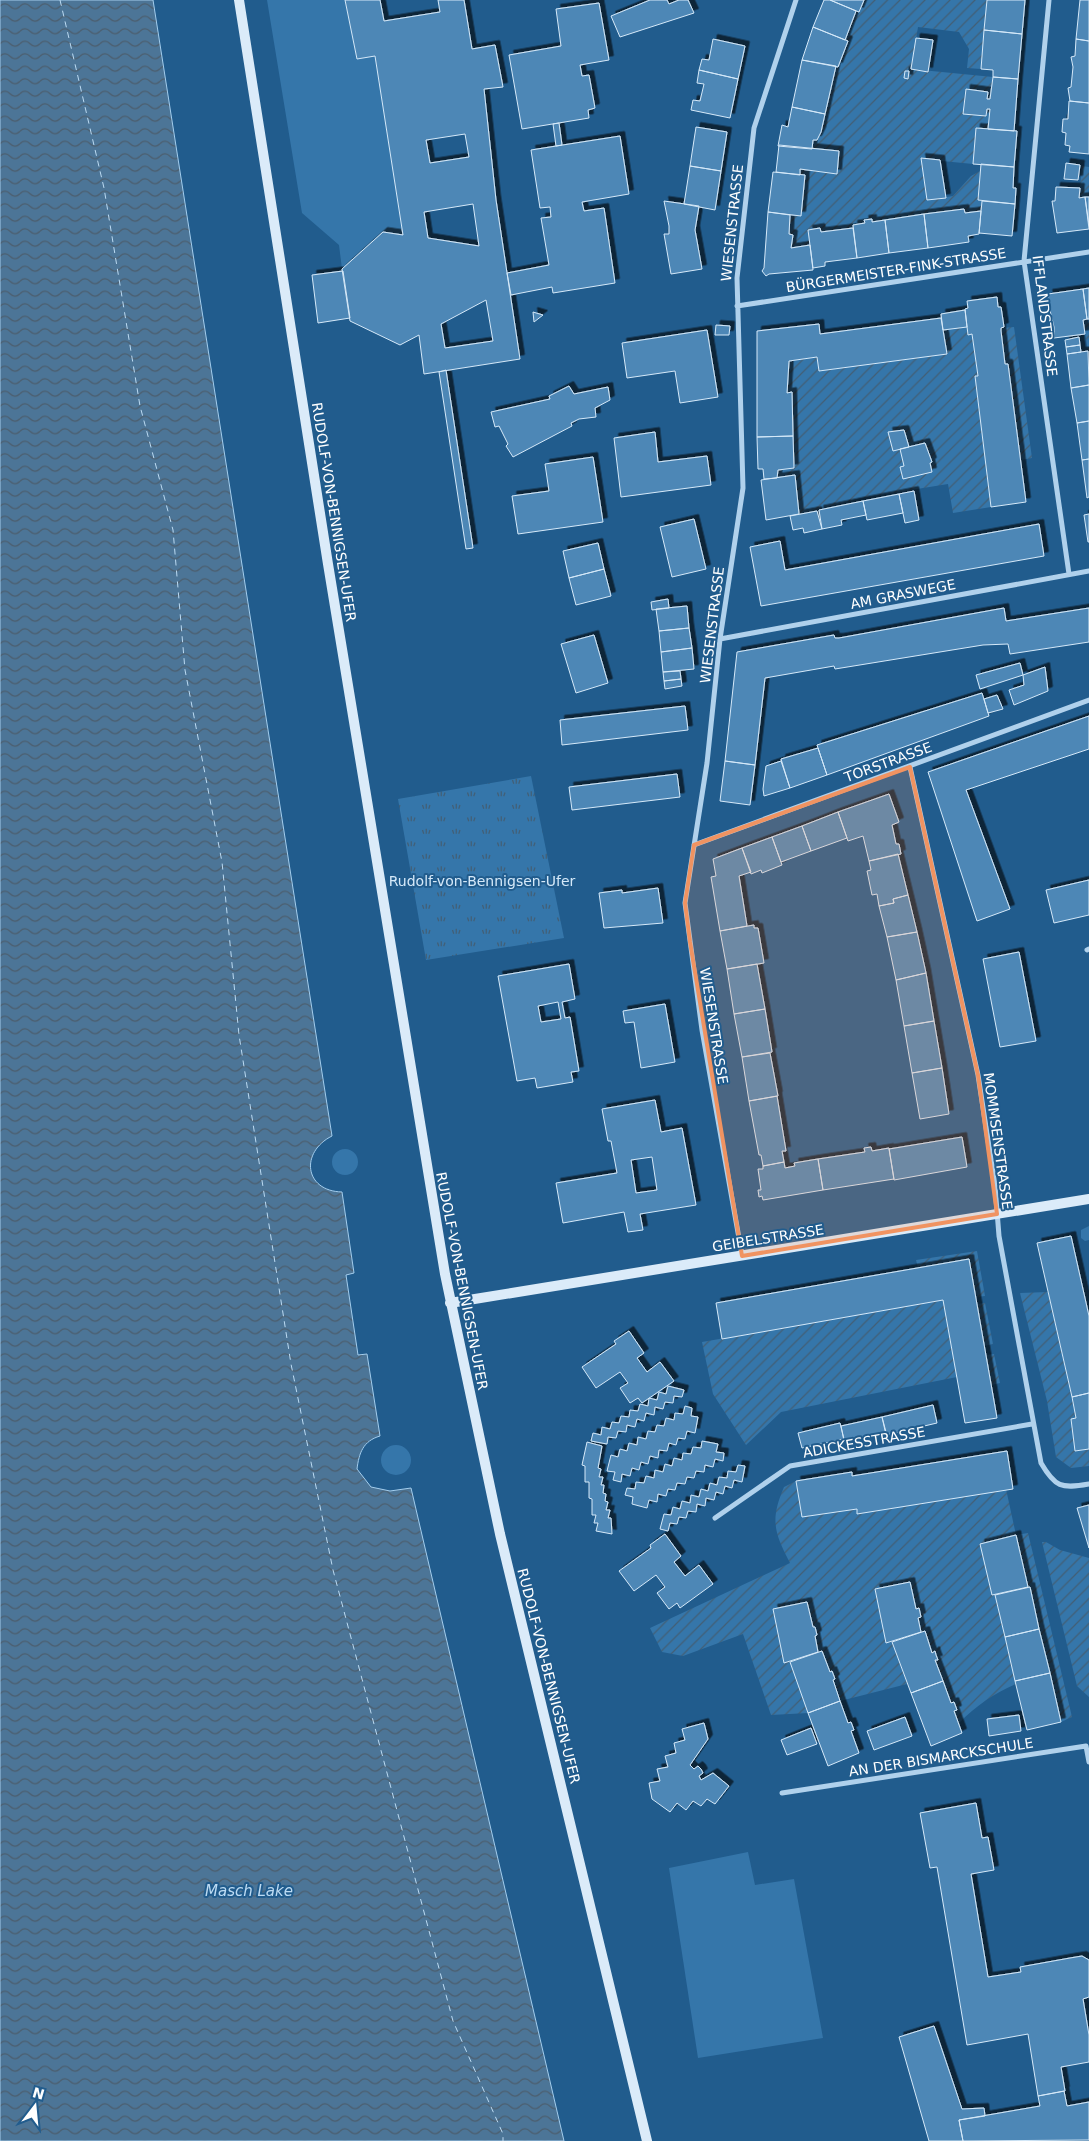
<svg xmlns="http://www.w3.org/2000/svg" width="1089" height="2141" font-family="'DejaVu Sans',sans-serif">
<defs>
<pattern id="park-tufts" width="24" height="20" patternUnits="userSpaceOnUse" patternTransform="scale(1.25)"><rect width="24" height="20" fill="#3576aa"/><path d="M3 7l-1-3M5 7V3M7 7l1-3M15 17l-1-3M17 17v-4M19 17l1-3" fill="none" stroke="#425f76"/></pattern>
<pattern id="garden-furrows" width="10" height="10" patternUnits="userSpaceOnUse" patternTransform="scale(1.25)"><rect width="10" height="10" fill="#3576aa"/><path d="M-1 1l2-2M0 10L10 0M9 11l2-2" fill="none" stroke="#425f76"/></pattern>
<pattern id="water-waves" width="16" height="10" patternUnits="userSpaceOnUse" patternTransform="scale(1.25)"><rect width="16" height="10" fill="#4c7597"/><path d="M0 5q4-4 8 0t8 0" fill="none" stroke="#4c5e6e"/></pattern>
<filter id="shadow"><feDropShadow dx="4.5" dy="-4.5" stdDeviation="0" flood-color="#0009"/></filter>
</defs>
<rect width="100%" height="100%" fill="#215c8d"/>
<path fill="#3576aa" d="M267 0H345L357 59 375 56 403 235 383 232 342 269 339 245 302 213Z
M332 1162a13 13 0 1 1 26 0a13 13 0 1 1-26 0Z
M1089 1226V1240L1085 1241 1081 1238V1230Z
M381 1460a15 15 0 1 1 30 0a15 15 0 1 1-30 0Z
M748 1852 755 1885 794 1879 823 2038 698 2058 669 1868Z"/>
<path fill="url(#park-tufts)" d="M531 776 564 938 426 960 398 799Z"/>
<path fill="url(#garden-furrows)" d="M864 0H987L981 69 967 68 969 49 959 32 918 27 911 69 993 77 990 99H987L988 92 965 90 963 114 986 116 987 109H990L988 129 976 128 973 164 922 159 928 200 953 196 971 176 980 171 978 200 982 201 981 211 965 213 964 209 872 222V219L865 220V223L853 225V228L821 232 820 228 808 230 810 245 791 248 789 234 790 215H801L805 176 800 175V169L837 174 839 151 812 149 813 140 836 66 848 41 845 40 856 11Z
M1082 166 1089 167V197L1079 198Z
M1089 319V351H1088L1083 320Z
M967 327 968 334H972L978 376H975L991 507 953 513 948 484 861 498 799 514 795 476 777 478 778 470 794 468 792 392 787 393 789 361 817 357 820 371 946 354 943 330Z
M1014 327 1032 458 1021 460 1008 364H1005L1001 328Z
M977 1251 985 1296 976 1297 969 1260 918 1268 916 1260Z
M1048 1292 1076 1418 1071 1420 1075 1451 1089 1449V1466L1071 1468 1056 1457 1047 1401 1020 1293Z
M943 1300 957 1377 781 1412 746 1445 713 1394 702 1342Z
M985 1303 993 1344 984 1346 977 1304Z
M994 1354 1000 1383 991 1385 986 1355Z
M796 1481 802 1517 857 1509V1513L1006 1489 1016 1535 1028 1533 1072 1717 1061 1722 1016 1536 980 1544 992 1595H995L1016 1684C993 1694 977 1705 959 1723L954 1711 956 1710 954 1702 951 1703 935 1660 938 1659 935 1652 932 1653 925 1631 921 1632 910 1582 875 1589 887 1643 892 1642 907 1684 840 1701 833 1680 835 1679 832 1672H830L822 1651 818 1652 815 1636 817 1635 815 1627H813L807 1602 773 1609 784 1662H790L808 1713 771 1715 743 1634 683 1656 662 1652 650 1628 790 1563C774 1532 770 1520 784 1487Z
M1042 1542H1046L1060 1550 1089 1558V1697L1077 1686Z"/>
<path fill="url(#water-waves)" stroke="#a3cded" d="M0 0H153L332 1136C300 1152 304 1191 342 1192L354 1273 346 1275 358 1355 367 1354 380 1436C363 1441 359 1453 357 1469L371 1487 390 1491 411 1488 564 2141H0Z"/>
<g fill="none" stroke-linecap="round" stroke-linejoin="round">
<path stroke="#bcdbf3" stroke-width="1" stroke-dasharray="6 5" stroke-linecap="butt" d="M60 0 104 188 140 406 173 530 185 670 222 862 239 1035 291 1364 333 1570 453 2021 503 2134V2141"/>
</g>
<path fill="#4e87b6" stroke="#d5e9f9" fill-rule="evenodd" filter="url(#shadow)" d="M345 0H380L384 21 440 12 438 0H464L472 49 495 45 503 87 484 89 496 200 520 359 424 374 419 335 400 345 350 321 342 269 383 232 403 235 375 56 357 59ZM465 134 469 157 430 163 426 140ZM473 204 479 246 428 238 424 212ZM486 300 493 341 445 348 441 324Z
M650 0H667L669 4 679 0H688L694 13 620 37 611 16Z
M824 0H830L856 11 845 40 813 27Z
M830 0H864L859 12Z
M987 0H1025L1022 34 984 30Z
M1080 0H1089V41L1076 39Z
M599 3 609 60 580 65 582 76 589 75 595 108 588 110 589 118 522 129 509 55 561 46 556 9Z
M813 27 848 41 838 67 802 60Z
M984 30 1022 34 1018 79 993 77V70L981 69Z
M916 38 933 40 928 72 911 69Z
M713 39 745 46 738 79 699 70 702 59 709 60Z
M1076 39 1089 41V103L1070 101 1068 88 1071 87 1073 67 1071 57 1075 56Z
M802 60 836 66 825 114 792 107Z
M699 70 738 79 730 118 691 110 693 100 700 101 704 84 697 83Z
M905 71H909L908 79 904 78Z
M993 77 1018 79 1014 131 988 129 990 109H987L986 116 963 114 966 89 988 92 987 99H990Z
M1069 101 1089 103V154L1069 152 1070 146 1065 145 1066 133 1062 132 1063 119H1068Z
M792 107 825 114 821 132 817 140H813L812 149 778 146 782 125 788 127Z
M559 123 562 145 556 146 553 124Z
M696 127 727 132 721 171 690 166Z
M976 128 1017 131 1014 167 973 164Z
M620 136 629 194 582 202 584 211 604 208 615 283 553 293 552 287 511 295 507 273 549 265 541 218 551 217 550 207 540 208 531 150Z
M779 145 839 151 837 174 800 169V175L776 172Z
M921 158 940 160 946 198 927 200Z
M1066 163 1080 165 1078 180 1064 179Z
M981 164 1014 167 1013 188H1016L1015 204 978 200Z
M690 166 721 171 715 210 684 204Z
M773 172 805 175 801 216 768 212Z
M1056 187 1080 188 1079 198 1085 197 1089 229 1057 233 1052 201H1055Z
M1085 197H1089V225Z
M664 201 699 206 695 230 702 269 671 274 664 234H669V226Z
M982 201 1015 204 1012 236 979 233Z
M964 209 965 213 981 211 979 234 968 236 969 242 928 248 924 214Z
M768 212 790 215 789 234 793 235 791 248 810 245 813 270 769 274 766 276 762 271 764 268Z
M924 214 928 248 889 253 885 220Z
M872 219V222L885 220 889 253 857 258 853 225 865 223 864 220Z
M820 228 821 232 853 228 857 258 825 262V266L813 268 808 230Z
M343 271 350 318 318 323 312 275Z
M1089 288V319H1087L1083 289Z
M1083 289 1087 319 1083 320 1085 334 1054 338V327L1047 298 1049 297 1048 294Z
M997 297 998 307H1001L1004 327 1001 328V331L1005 364H1008L1026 502 991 507 975 376H978L972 334 968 335 965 309 968 308 967 301Z
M965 310 967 327 943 330 941 314Z
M533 312 543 315 534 322Z
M941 318 947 354 819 371 817 357 789 361 787 393 792 392 793 436 757 437V331L819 324 820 334Z
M716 325 730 326 729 335H715Z
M707 330 718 397 680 403 675 371 627 378 622 343Z
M1079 337 1080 345 1066 347 1065 340Z
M1080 345 1081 352 1067 354 1066 347Z
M1088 351 1089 385 1071 388 1067 354Z
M446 370 473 548 466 549 439 372Z
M1089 385V421L1077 423 1071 388Z
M569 386 574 394 608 387 610 400 595 408 596 417 579 419 571 423 572 426 513 457 506 446 508 444 499 426 495 427 491 412 550 399 549 396Z
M1089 421V459L1082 460 1077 423Z
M904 430 909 447 893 451 888 432Z
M655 432 658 462 707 456 711 485 621 497 614 438Z
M793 436 794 468 778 470 777 478 764 479 763 469H758L757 437Z
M925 443 932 462 930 463 932 472 903 479 900 467 904 466 900 449Z
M593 457 603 522 518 534 512 496 549 491 545 464Z
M1089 459V497L1087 498 1082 460Z
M795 475 799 514 766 520 761 480Z
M914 491 919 520 905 523 899 494Z
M899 494 903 513 867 520 863 501Z
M863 501 866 515 841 520 842 525 822 529 819 510Z
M817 511 822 529 804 533 803 528 793 530 790 516Z
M1089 514V542H1088L1084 515Z
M694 519 706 569 672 577 660 527Z
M1039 524 1044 556 761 606 750 547 780 541 785 570Z
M598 543 604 569 569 578 563 551Z
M604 569 611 596 576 605 569 578Z
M668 599 669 608 652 610 651 602Z
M687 606 689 628 659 631 656 609Z
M1004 608 1006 621 1089 608V642L1010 654 1008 644 983 645 835 669 834 666 765 678 755 765 725 761 737 652 834 635 835 638H839Z
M689 628 692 648 661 652 659 631Z
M594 635 608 683 576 693 561 644Z
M692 648 694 669 663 672 661 652Z
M1020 663 1023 675 980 689 976 675Z
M1045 667 1048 691 1014 705 1009 690 1024 685 1023 675Z
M680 671 681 679 664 681 663 672Z
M681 679 682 686 665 689 664 681Z
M982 693 989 716 827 775 817 745Z
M997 695 1003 709 988 713 984 699Z
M685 706 688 730 562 745 560 720Z
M1089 716V749L966 790 1010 909 977 921 928 772Z
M818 748 827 775 790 788 781 759Z
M725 761 755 765 750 805 720 801Z
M781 761 790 788 764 796 763 789 766 766Z
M677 774 680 797 572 810 569 787Z
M889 794 899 822 892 825 896 844H899L901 854 869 861 863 836 848 841 838 812Z
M838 812 847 838 811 851 802 826Z
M802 826 811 851 781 862 772 837Z
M772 837 782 865 762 873 761 870 751 874 742 848Z
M742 848 751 872 739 876 747 926 720 931 711 877 716 876 713 859Z
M898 854 908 895 893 899 894 903 879 906 877 894 872 895 867 871 871 870 869 861Z
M1089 880V915L1054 923 1046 890Z
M658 888 663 923 604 928 599 893 622 890V893Z
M908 895 917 932 887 937 879 906 894 903 893 899Z
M754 925V928H758L764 963 727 969 720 931Z
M917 932 926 973 896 980 887 937Z
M1019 952 1036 1041 1000 1047 983 959Z
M569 964 575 999 562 1002 565 1018 570 1017 579 1071 571 1072 573 1082 537 1088 535 1078 517 1081 498 976ZM558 1002 561 1019 541 1022 538 1006Z
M757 964 765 1009 734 1014 727 969Z
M926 973 934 1021 904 1026 896 980Z
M665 1004 675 1062 641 1068 634 1022 625 1023 623 1011Z
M765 1009 772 1052 742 1057 734 1014Z
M934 1021 942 1068 912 1073 904 1026Z
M770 1053 778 1096 749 1101 742 1057Z
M942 1068 949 1114 920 1119 912 1073Z
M777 1096 786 1151H782L784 1162 763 1166 761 1155H759L749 1101Z
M655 1100 661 1132 682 1128 696 1205 640 1214 643 1230 628 1232 624 1212 563 1223 556 1183 617 1173 611 1141H608L602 1109ZM652 1157 657 1190 636 1193 631 1160Z
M962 1137 967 1167 894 1180 889 1149Z
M871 1147 872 1151 889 1148 894 1179 823 1190 818 1159 865 1152 864 1148Z
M818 1159 823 1190 763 1200 762 1196 759 1197 758 1190H761L758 1169H763V1166L784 1162 785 1168 795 1166 794 1163Z
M1071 1236 1089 1316V1393L1072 1397 1037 1243Z
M969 1259 997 1418 965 1423 943 1300 722 1339 716 1303Z
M629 1331 644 1353 637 1358 647 1372 660 1362 674 1381 642 1403 638 1398 630 1403 620 1388 628 1383 620 1372 596 1388 582 1367 616 1344 614 1341Z
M668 1386 684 1390 682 1397 674 1396 673 1403 665 1402 663 1409 655 1407 654 1415 646 1413 644 1421 637 1419 635 1427 627 1425 626 1432 618 1431 616 1438 608 1437 607 1444 591 1441 593 1433 601 1435 602 1427 610 1429 612 1422 619 1423 621 1416 629 1417 630 1410 638 1411 640 1404 648 1406 649 1398 657 1400 659 1392 666 1394Z
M1089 1393V1449L1075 1451 1071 1419 1076 1418 1072 1397Z
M933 1405 937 1423 886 1435 882 1417Z
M685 1406 692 1408 691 1416 698 1417 695 1433 687 1431 685 1439 678 1438 676 1445 669 1443 667 1451 659 1450 658 1458 650 1456 648 1464 641 1462 639 1470 632 1468 630 1476 622 1474 621 1482 613 1480 615 1472 607 1471 611 1455 618 1457 620 1449 627 1451 629 1443 637 1445 638 1437 646 1439 648 1431 655 1432 657 1425 664 1426 666 1418 674 1420 675 1413 683 1414Z
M882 1417 886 1432 844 1441 841 1426Z
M840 1423 844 1439 802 1448 798 1433Z
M702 1441 718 1444 716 1452 724 1453 723 1461 715 1459 713 1467 705 1465 704 1472 696 1471 694 1478 687 1477 685 1484 677 1483 675 1490 668 1489 666 1496 658 1494 657 1502 649 1500 647 1508 632 1504 633 1497 625 1495 627 1488 635 1489 636 1482 644 1483 646 1476 654 1478 655 1470 663 1472 665 1464 672 1466 674 1458 682 1460 683 1453 691 1454 693 1447 701 1448Z
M587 1442 602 1446 598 1468 601 1469 599 1477H603L601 1485H604L603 1493 606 1494 605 1501 608 1502 606 1510H610L608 1518H611L612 1534 596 1531 598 1523H594L596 1515H592V1499L589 1498V1482H585V1466L582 1465Z
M1007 1451 1013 1489 857 1514V1509L802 1517 796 1481 852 1472V1476Z
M738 1465 745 1466 742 1482 734 1480 732 1488 725 1486 723 1494 716 1492 714 1500 706 1498 705 1506 697 1504 696 1512 688 1511 686 1518 679 1517 677 1524 670 1523 668 1531 660 1529 664 1514 671 1515 673 1507 680 1509 682 1501 690 1503 691 1495 699 1497 701 1489 708 1491 710 1483 717 1485 719 1477 727 1478 728 1471 736 1472Z
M1089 1505V1548L1077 1508Z
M665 1534 681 1556 674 1562 685 1576 699 1565 713 1584 680 1608 677 1603 669 1609 657 1593 665 1587 656 1575 634 1591 619 1571 651 1548 650 1545Z
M1016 1535 1028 1587 992 1595 980 1544Z
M910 1582 916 1609 919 1608 921 1617 918 1618 921 1632 886 1643 875 1589Z
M1030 1587 1039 1629 1005 1637 995 1595Z
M807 1602 813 1627H815L817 1635 815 1636 818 1652 784 1663 773 1609Z
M1039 1629 1050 1673 1015 1681 1005 1637Z
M925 1631 932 1653 935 1651 936 1655 938 1660H935L943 1681 911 1693 892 1642Z
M822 1651 830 1672 832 1671 835 1679 833 1680 840 1701 808 1713 790 1662Z
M1050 1673 1061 1722 1027 1730 1015 1681Z
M943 1681 951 1703 954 1702 957 1710 954 1711 962 1733 931 1746 911 1693Z
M840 1701 848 1723 851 1722 854 1730 851 1731 859 1753 828 1766 808 1713Z
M1019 1715 1021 1731 989 1736 987 1719Z
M905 1717 912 1736 874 1750 867 1731Z
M704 1723 708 1739 690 1765 694 1769 698 1766 701 1769 703 1773 699 1776 701 1780 713 1773 729 1786 715 1804 707 1799 701 1806 693 1801 686 1810 677 1803 670 1812 652 1799 649 1783 660 1781 657 1769 668 1767 665 1756 676 1753 674 1743 685 1740 682 1729Z
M811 1728 817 1744 787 1755 781 1740Z
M976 1803 982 1838 988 1837 994 1870 971 1874 988 1977 1021 1972 1020 1967 1070 1958 1082 1956 1089 1960V1997L1083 1999 1089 2035V2062L1061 2067 1065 2091 1038 2096 1028 2034 967 2045 937 1867 930 1868 920 1813Z
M934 2026 962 2109 984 2108 985 2116 959 2120 963 2141H929L899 2037Z
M1064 2091 1067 2106 1089 2102V2140L963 2141 959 2120 1040 2106 1038 2096Z"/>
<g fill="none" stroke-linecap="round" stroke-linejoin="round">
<path stroke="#b0d1ec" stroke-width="5" d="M1049 0 1024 261 1069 574
M737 306 1089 252
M720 639 1089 571
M910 767 978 1075 995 1186 999 1236 1041 1463C1055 1487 1061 1489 1089 1484
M694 845 1089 700
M1087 950 1089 949
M742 1255 702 1030 685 903 707 763 720 639 743 488 737 278 754 128 796 0
M715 1518 790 1466 1032 1424
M782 1793 1086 1746 1089 1762"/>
<path stroke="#dbebf9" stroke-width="10" d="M239 0 328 564 445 1274 500 1534 647 2141
M450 1303 1089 1199"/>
</g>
<path fill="#f09361" fill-opacity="0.2" stroke="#f09361" stroke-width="4" stroke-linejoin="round" d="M910 767 978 1075 997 1214 742 1256 690 942 685 903 694 845Z"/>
<g text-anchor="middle" stroke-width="4" stroke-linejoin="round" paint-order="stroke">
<g font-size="14" fill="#fff" stroke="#215c8d">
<text transform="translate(732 223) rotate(-84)" y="5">WIESENSTRASSE</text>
<text transform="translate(896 270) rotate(-9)" y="5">BÜRGERMEISTER-FINK-STRASSE</text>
<text transform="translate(1045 316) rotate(83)" y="5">IFFLANDSTRASSE</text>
<text transform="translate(334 512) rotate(81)" y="5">RUDOLF-VON-BENNIGSEN-UFER</text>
<text transform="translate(903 594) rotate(-11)" y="5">AM GRASWEGE</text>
<text transform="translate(712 625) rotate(-83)" y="5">WIESENSTRASSE</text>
<text transform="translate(888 762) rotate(-20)" y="5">TORSTRASSE</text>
<text transform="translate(714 1026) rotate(81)" y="5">WIESENSTRASSE</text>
<text transform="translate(998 1141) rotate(82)" y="5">MOMMSENSTRASSE</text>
<text transform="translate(768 1238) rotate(-9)" y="5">GEIBELSTRASSE</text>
<text transform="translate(462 1281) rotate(79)" y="5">RUDOLF-VON-BENNIGSEN-UFER</text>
<text transform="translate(864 1442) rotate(-10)" y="5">ADICKESSTRASSE</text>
<text transform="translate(549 1676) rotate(76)" y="5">RUDOLF-VON-BENNIGSEN-UFER</text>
<text transform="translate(941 1757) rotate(-9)" y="5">AN DER BISMARCKSCHULE</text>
</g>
<g font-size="14" fill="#d5e9f9" stroke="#215c8d">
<text x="482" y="886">Rudolf-von-Bennigsen-Ufer</text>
</g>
<g font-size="15" font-style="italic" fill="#bcdbf3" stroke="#215c8d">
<text x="249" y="1896">Masch Lake</text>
</g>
</g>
<g transform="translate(35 2106) rotate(16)" stroke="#215c8d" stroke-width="4" paint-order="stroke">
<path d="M0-4L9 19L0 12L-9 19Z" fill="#ffffff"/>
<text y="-8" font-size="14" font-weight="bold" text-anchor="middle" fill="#ffffff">N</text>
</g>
</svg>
